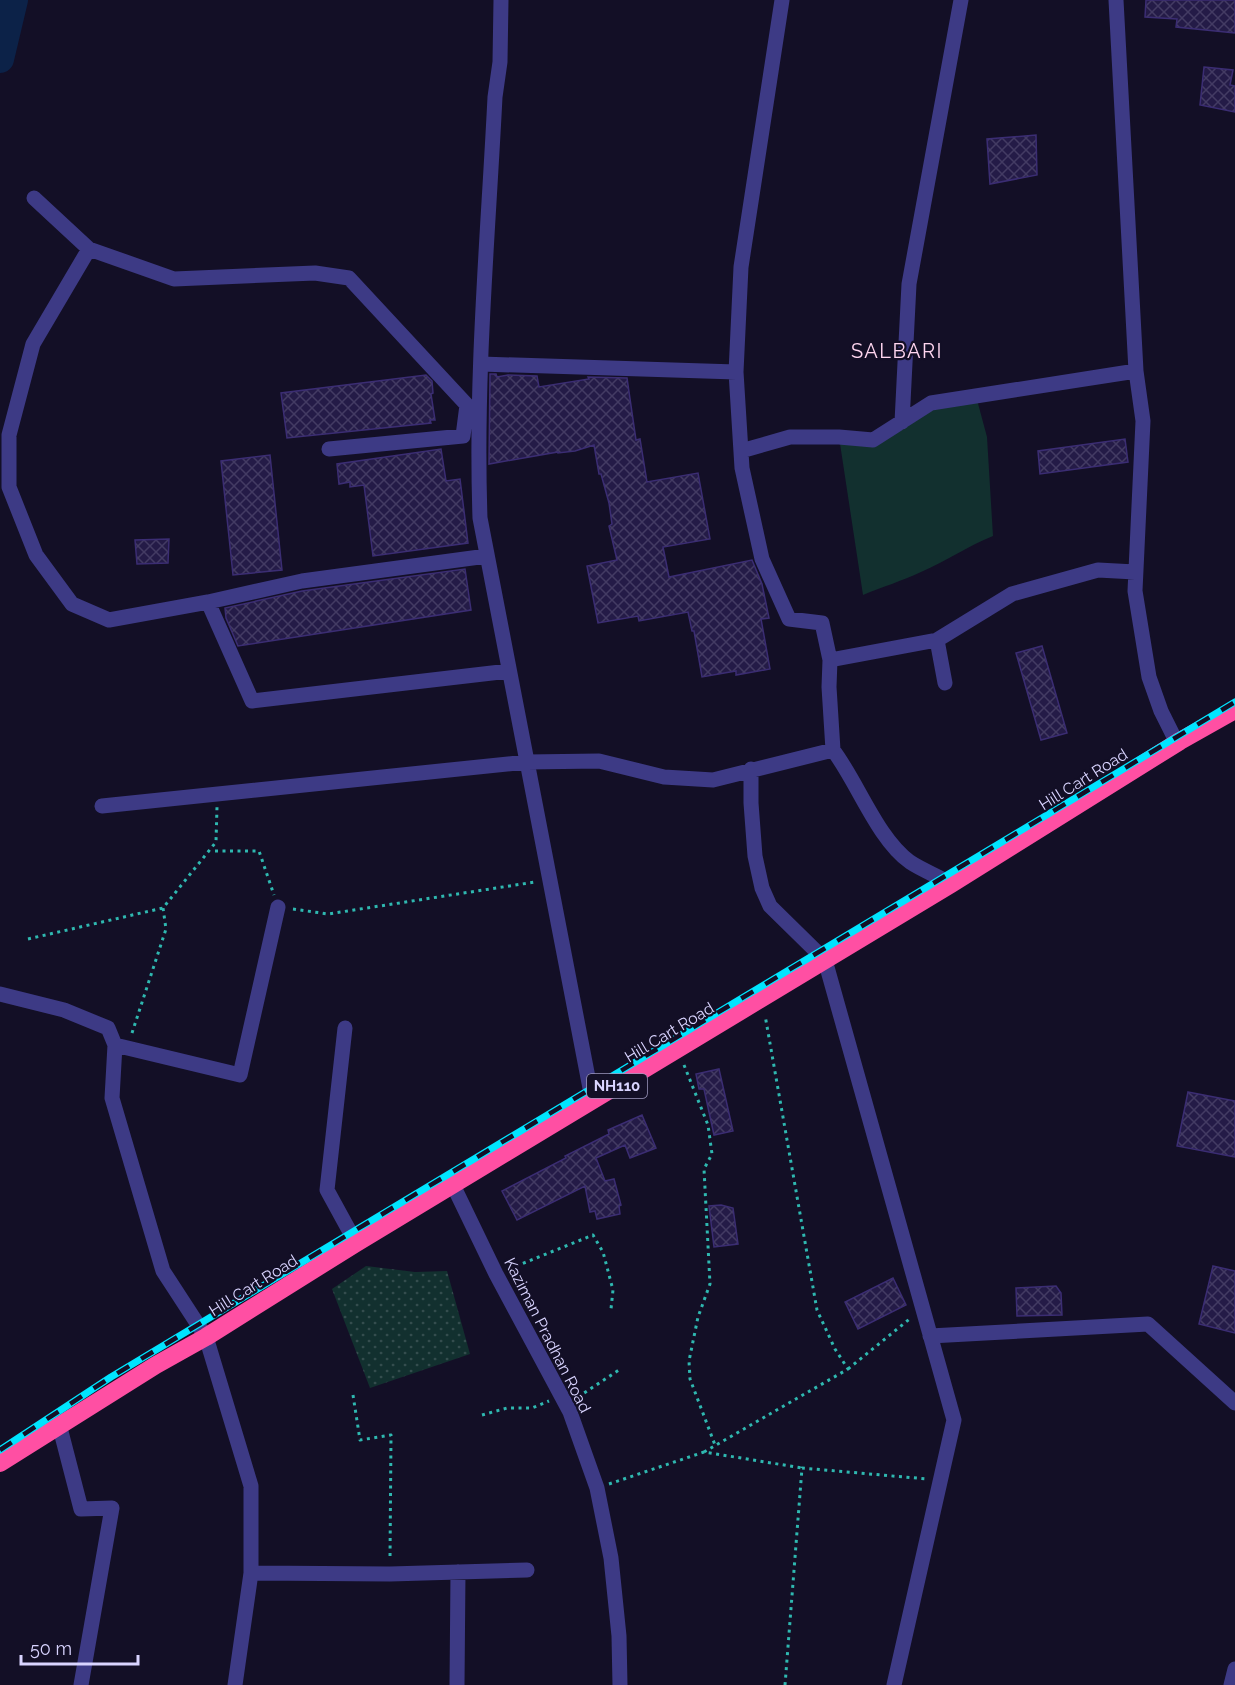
<svg xmlns="http://www.w3.org/2000/svg" width="1235" height="1685" font-family="Raleway,sans-serif">
<defs>
<pattern id="grass-dots" width="8" height="8" patternUnits="userSpaceOnUse" patternTransform="scale(1.5)"><rect width="8" height="8" fill="#12302f"/><path d="M2 2h.1M6 6h.1" fill="none" stroke="#344d4e" stroke-width="1.8" stroke-linecap="round"/></pattern>
<pattern id="building-cross-hatch" width="8" height="8" patternUnits="userSpaceOnUse" patternTransform="scale(1.5)"><rect width="8" height="8" fill="#241b47"/><path d="M0 0l8 8M0 8l8-8" fill="none" stroke="#433b63"/></pattern>
</defs>
<rect width="100%" height="100%" fill="#130f26"/>
<path fill="url(#grass-dots)" d="M366 1266 415 1272 447 1271 470 1354 370 1388 332 1289Z"/>
<path fill="#12302f" d="M976 396 987 437 993 536C968 546 946 561 921 572 902 581 882 587 863 595L839 437 873 440 931 403Z"/>
<g fill="none" stroke-linecap="round" stroke-linejoin="round">
<path stroke="#0c2248" stroke-width="28" d="M0 59 14 0"/>
</g>
<path fill="url(#building-cross-hatch)" stroke="#3b2d73" stroke-width="1.5" d="M1146 0H1235V33L1176 27 1177 19 1145 17Z
M1204 67 1233 70 1230 85 1235 86V112L1200 105Z
M1036 135 1037 175 990 184 987 139Z
M490 374H496L497 377 508 375 537 376 539 387 589 379 588 377 627 378 636 440 640 439 647 482 698 473 710 539 663 547 669 577 752 560 762 584 769 618 761 619 770 669 736 675V671L702 677 694 631H692L688 612 639 621 638 616 598 623 587 566 617 560 609 526 612 524 609 503 601 474H599L594 445 575 451 558 453V452L489 464Z
M426 375 432 381 433 393 431 394 435 420H430L431 423 287 438 281 393Z
M1125 439 1128 462 1040 474 1038 451Z
M441 449 446 481 460 479 468 543 373 556 364 485 350 487V482L339 484 337 464Z
M270 455 282 570 233 575 221 461Z
M169 539 168 563 137 564 135 540Z
M465 569 471 610 238 646 226 618 225 608 302 591Z
M1042 646 1067 733 1041 740 1016 653Z
M719 1069 733 1131 714 1135 704 1089H699L696 1074Z
M1188 1092 1235 1101V1157L1177 1146Z
M642 1115 656 1148 630 1158 625 1145 596 1158 605 1181 614 1179 621 1205 619 1206 620 1214 597 1219 595 1211 590 1212 585 1186 517 1220 502 1191 566 1158 565 1156 609 1134 608 1130Z
M721 1205 733 1208 738 1244 714 1247 709 1206Z
M1213 1266 1235 1271V1333L1199 1324Z
M893 1278 906 1305 858 1329 845 1302Z
M1056 1286 1061 1293 1062 1315 1017 1316 1016 1288Z"/>
<g fill="none" stroke-linecap="round" stroke-linejoin="round">
<path stroke="#2fb8b0" stroke-width="3" stroke-dasharray="3 4.5" stroke-linecap="butt" d="M215 851H259L274 895
M293 909 328 914 535 882
M28 939 163 908 216 842 217 807
M132 1033 166 929 163 908
M684 1065 708 1125 712 1154 704 1169 710 1284 698 1317 689 1361 690 1379 715 1445
M509 1269 593 1235 603 1252 613 1290 611 1309
M848 1369 912 1317
M353 1395 360 1440 391 1435 390 1560
M578 1397 619 1370
M482 1415 507 1408H532L549 1401
M704 1452 848 1369 835 1349 817 1310 765 1015
M609 1484 704 1452 802 1468
M785 1685 802 1468 927 1479"/>
<path stroke="#3d3a85" stroke-width="15" d="M501 0 500 62 495 97C488 237 475 377 480 518L590 1088 596 1098
M782 0 741 267 736 372 742 468 762 559 789 619 822 623 830 660 937 640 945 683
M1116 0 1136 371 1143 421 1135 591 1149 677 1161 711 1175 739 1180 741
M34 198 89 249 174 279 315 273 349 278 479 418
M89 249 33 344 9 435V487L36 555 72 604 109 620 208 602 252 701 509 671
M481 364 736 372
M902 422 909 284 961 0
M329 449 463 436 467 405
M741 451 790 437H839L873 440 931 403 1136 371
M208 602 302 581 487 556
M937 640 1012 594 1098 570 1135 572
M830 660 829 687 833 750
M751 769V803L755 856 762 888 770 906 825 960 954 1420 894 1685
M102 806 527 762 599 761 664 777 713 780 833 750C858 783 877 838 910 862 922 870 938 876 951 884
M0 994 64 1010 108 1028 115 1045
M345 1028 327 1190 356 1243
M453 1185 496 1274 570 1412 597 1488 611 1558 619 1636 620 1685
M930 1336 1148 1324 1235 1403
M59 1424 81 1509 112 1508 81 1685
M251 1573 390 1574 527 1570
M235 1685 251 1573V1486L206 1337 163 1271 112 1098 115 1045 240 1075 278 907
M457 1685 458 1572
M1231 1685 1235 1669"/>
<path stroke="#ff4fa3" stroke-width="18" d="M0 1463 156 1365 206 1337 356 1243 951 884 1180 741 1235 710"/>
<g stroke="#00e5ff" stroke-width="7">
<path id="rail" d="M0 1450 111 1377 1235 702"/>
</g>
<use href="#rail" stroke="#130f26" stroke-width="4.5" stroke-dasharray="14" stroke-linecap="butt"/>
</g>
<g text-anchor="middle" stroke-width="4.5" stroke-linejoin="round" paint-order="stroke">
<rect fill="#130f26" stroke="#9e99be" stroke-width="1.5" x="587" y="1074" width="60" height="24" rx="4.5"/>
<g font-size="15" font-weight="bold" fill="#d9d4ff">
<text x="617" y="1091">NH110</text>
</g>
<g font-size="16" fill="#d9d4ff" stroke="#130f26">
<text transform="translate(1083 779) rotate(-32)" y="6">Hill Cart Road</text>
<text transform="translate(669 1032) rotate(-31)" y="6">Hill Cart Road</text>
<text transform="translate(253 1285) rotate(-32)" y="6">Hill Cart Road</text>
<text transform="translate(548 1335) rotate(63)" y="6">Kaziman Pradhan Road</text>
</g>
<g font-size="20" letter-spacing="1.5" fill="#ffd6f0" stroke="#130f26">
<text x="897" y="358">SALBARI</text>
</g>
</g>
<path d="M21 1655v9h117v-9" fill="none" stroke="#d9d4ff" stroke-width="3"/>
<text x="30" y="1655" font-size="18" fill="#d9d4ff" stroke="#130f26" stroke-width="4.5" paint-order="stroke">50 m</text>
</svg>
